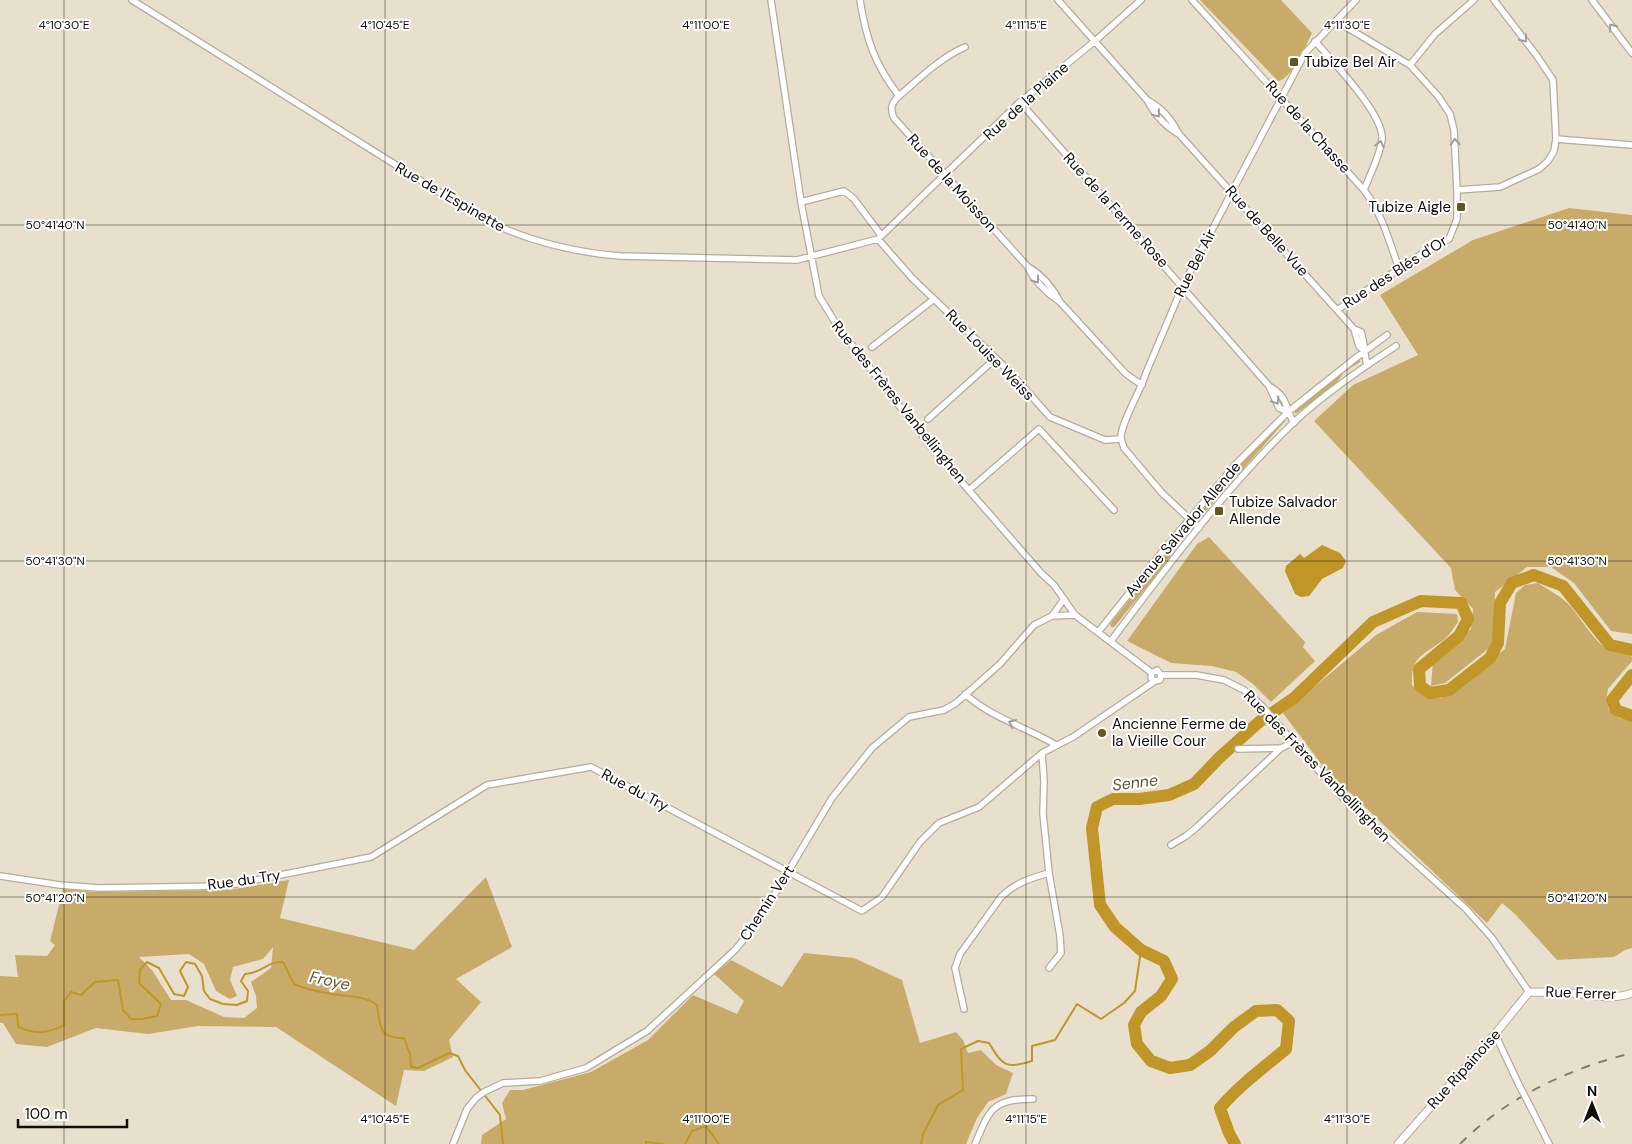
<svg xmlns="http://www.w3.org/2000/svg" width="1632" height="1144" font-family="'DM Sans',sans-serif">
<rect width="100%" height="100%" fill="#e8e0cd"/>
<path fill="#c8ab68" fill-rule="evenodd" d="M1200 0H1281L1312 33C1306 45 1291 80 1278 81Z
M1569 208 1632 215V634L1611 631 1574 583 1551 567H1527L1495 592 1493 645 1445 683 1431 686 1433 660 1471 629 1473 609 1455 590 1451 568 1314 421 1353 385 1418 355 1380 295 1473 240Z
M1360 358V362L1344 372 1337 382 1297 413H1295V409Z
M1285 417 1286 420 1205 512 1203 509 1241 463Z
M1185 530V533L1172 550 1169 560 1114 627H1111L1110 624Z
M1209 537 1305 642 1303 647 1315 661 1271 702 1253 684 1236 672 1212 666 1171 663 1127 641 1197 544Z
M1538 583C1547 589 1557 594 1565 601 1584 617 1596 656 1626 652L1632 657V661L1608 689 1606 701 1609 710 1619 718 1632 721V948L1625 950 1614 957 1557 960 1515 914 1502 903 1487 923 1325 769 1283 713 1376 635 1417 612 1457 614 1458 622C1454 627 1451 633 1446 638 1427 654 1410 654 1412 685L1420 693 1441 698 1505 649 1516 593 1525 585Z
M486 877 512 947 456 979 481 1002 449 1040 453 1057 424 1071 404 1070 396 1106 276 1027 198 1026 148 1034 96 1028 47 1047 16 1044 3 1023H0V976L18 977 15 955 47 956 55 945 50 941 63 889 93 892 229 890 289 880 280 918 414 950ZM273 947 271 968 251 982 256 996 257 1008 244 1018 224 1017 186 1000H171L152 970 139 957 189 954 204 964 216 991 230 999 237 996 230 980 233 967 263 959Z
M804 953 854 958 902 980 920 1043 956 1032 963 1040 968 1053 981 1050 996 1065 1013 1073 1006 1094 988 1102 977 1118 966 1144H481L482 1135 506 1119 502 1103 510 1090H523L591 1072 648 1040 693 995 737 1014 744 1001 714 974 731 960 782 987Z"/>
<path fill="#c09629" d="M1322 545 1340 553 1346 561 1343 568 1322 579 1309 596 1301 597 1295 594 1285 571 1286 566 1300 554 1304 558Z"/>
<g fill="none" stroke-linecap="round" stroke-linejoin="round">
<path stroke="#c09629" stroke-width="2" d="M0 1015 17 1014 18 1027C34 1034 48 1034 64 1025V1001L71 992 81 995 95 982 118 980 123 1010 131 1019H142L157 1016 161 1004 139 983 140 970 147 962 159 968 174 994 184 996 188 987 180 971 186 962 195 964 202 976 204 991 210 999 223 1004 237 1005 247 1001 248 991 241 981 245 974C264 973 266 961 283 962L294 984C306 989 319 992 332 994 348 997 364 995 377 1005 380 1026 379 1039 404 1038L410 1054 411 1067 418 1068 449 1053 458 1056 465 1070 500 1115 503 1144
M646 1144V1142L664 1144
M685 1144 692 1131 706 1126 719 1144
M921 1144 923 1134 938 1105 963 1090 961 1049 978 1041 989 1043C1003 1066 1005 1069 1032 1061V1046L1055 1040 1077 1004 1101 1019 1124 1003 1135 991 1141 950"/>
<path stroke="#c09629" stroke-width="12" d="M1632 675 1612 700 1616 710 1632 716
M1235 1144 1229 1133 1220 1108C1240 1085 1263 1068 1286 1049L1289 1021 1277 1010 1256 1011 1234 1027 1210 1051 1190 1065 1170 1068 1151 1061 1137 1044 1134 1025 1141 1012 1161 996 1172 979 1164 961 1141 950 1115 927 1100 905 1092 828 1097 807 1113 799H1139L1169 795 1194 784 1220 757 1259 722 1294 698 1373 622 1421 601 1461 603 1468 619 1459 636 1419 669 1420 686 1430 693 1449 690 1490 658 1498 643 1500 603 1512 583 1534 575 1563 586 1610 645 1632 650"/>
<g stroke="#b4ac9a" stroke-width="8">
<path id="minor" d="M132 0 479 217C524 240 570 252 620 256L797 260 878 239 1020 102 1095 41 1141 0
M771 0 801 202 819 296 838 327 932 448 1041 573 1054 585 1075 615 1152 673 1151 678 1155 681
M860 0C866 39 875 65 899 96 891 103 890 109 894 118L1027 266
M1058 0 1147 100
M1192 0 1364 190C1382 214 1389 240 1399 269
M1592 0 1632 53
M1336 21 1410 65 1438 96 1450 114 1454 130 1457 190V219L1449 239 1415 258 1337 310
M1315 41C1331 60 1384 114 1382 139 1380 156 1370 174 1364 190
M1410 65 1435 34 1474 0
M899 96C920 78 940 58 965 47
M1020 102 1269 386
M1179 134C1164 126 1155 115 1147 100 1163 109 1171 119 1179 134L1354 329 1361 332C1365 344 1364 353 1367 365
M1556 139 1632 145
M1457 190 1500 187 1539 169 1548 161 1554 151 1556 139 1553 80 1537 56 1494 0
M801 202 844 191 854 199 881 235
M878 239 912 278 1010 372 1050 417 1105 440 1121 439
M1060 302C1052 286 1042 275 1027 266 1035 282 1045 292 1060 302L1126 374 1142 385
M1354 329 1359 346 1364 351
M872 347 934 299
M1288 412 1279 408 1269 386C1290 399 1283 405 1294 423
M928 419 996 358
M969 490 1039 429 1114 510
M1199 528 1162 493 1124 448C1123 444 1121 441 1121 437 1121 423 1141 390 1146 373L1183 285 1305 53 1356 0
M1052 616 1064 599
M1099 631 1162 552 1235 465 1288 412 1357 357 1387 335
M1111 641C1167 566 1226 488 1293 423 1324 394 1361 369 1396 346
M1152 673 1157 670 1161 675H1196L1224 680 1244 690 1262 706 1343 798 1466 909 1492 938 1529 992
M965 694C992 718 1026 727 1056 745
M1238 749 1281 748
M1042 753 1044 781 1043 813 1049 873 1060 936 1061 953 1049 968
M1171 845 1186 836 1197 827 1281 748 1294 742
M0 876 60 885 99 888 225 886 371 857 487 785 591 767 862 911 882 897 920 842 939 823 979 807 1042 753 1073 737 1155 681 1160 680 1161 675
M964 1009 955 968 960 954 1001 897C1015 883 1031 878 1049 873
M1495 1034 1519 1085
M1530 1106 1549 1144
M453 1144 467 1109 476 1098 484 1092 503 1083 540 1081 586 1068 647 1031 735 950 758 922 832 798 872 748 909 717 944 710 956 703 1000 664 1034 625 1052 616 1075 615
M975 1144C990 1109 992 1099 1033 1099"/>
</g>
<g stroke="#b4ac9a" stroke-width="9">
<path id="tertiary" d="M1398 1144 1495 1034 1529 992C1542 992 1555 992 1569 993 1588 994 1614 1001 1632 993"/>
</g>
<use href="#minor" stroke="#fff" stroke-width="5.5"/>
<use href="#tertiary" stroke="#fff" stroke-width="7"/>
<path stroke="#817c6f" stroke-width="2" stroke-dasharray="9 9" stroke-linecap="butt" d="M1460 1144C1507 1097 1568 1069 1632 1053"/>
<g stroke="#b4ac9a" stroke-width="8" stroke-linecap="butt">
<path id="minor-bridge" d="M1519 1085 1530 1106"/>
</g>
<use href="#minor-bridge" stroke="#fff" stroke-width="5.5"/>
</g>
<defs><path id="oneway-chevron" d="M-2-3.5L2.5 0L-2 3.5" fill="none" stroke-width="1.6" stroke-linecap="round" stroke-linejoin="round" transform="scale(1.25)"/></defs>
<g stroke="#9f9e9c">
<use href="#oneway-chevron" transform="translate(1612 27) rotate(-128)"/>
<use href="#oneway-chevron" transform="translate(1524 39) rotate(52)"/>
<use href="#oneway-chevron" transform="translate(1157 114) rotate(52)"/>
<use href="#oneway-chevron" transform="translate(1455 142) rotate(-93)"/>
<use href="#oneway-chevron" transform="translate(1380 144) rotate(-77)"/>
<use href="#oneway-chevron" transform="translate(1036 280) rotate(54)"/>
<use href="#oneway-chevron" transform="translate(1276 401) rotate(58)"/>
<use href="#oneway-chevron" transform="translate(1012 723) rotate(-156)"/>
</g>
<path fill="none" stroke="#100d07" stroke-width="1" stroke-opacity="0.45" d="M64 0V1144M385 0V1144M706 0V1144M1026 0V1144M1347 0V1144M0 225H1632M0 561H1632M0 897H1632"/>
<g fill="#675221" stroke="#fff" stroke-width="2">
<rect x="1289" y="57" width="10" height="10" rx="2.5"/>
<rect x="1456" y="202" width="10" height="10" rx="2.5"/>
<rect x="1214" y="506" width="10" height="10" rx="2.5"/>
<circle cx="1102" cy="733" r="5"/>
</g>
<g text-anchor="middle" stroke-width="4" stroke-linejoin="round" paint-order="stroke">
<g font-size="15" fill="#100d07" stroke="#fff" text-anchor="start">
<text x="1304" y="67">Tubize Bel Air</text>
<text x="1451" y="212" text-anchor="end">Tubize Aigle</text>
<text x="1229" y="507">Tubize Salvador<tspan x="1229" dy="17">Allende</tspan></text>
<text x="1112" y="729">Ancienne Ferme de<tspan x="1112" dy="17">la Vieille Cour</tspan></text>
</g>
<g font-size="15" fill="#100d07" stroke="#fff">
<text transform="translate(1026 101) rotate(-42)" y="5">Rue de la Plaine</text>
<text transform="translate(1308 127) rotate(48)" y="5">Rue de la Chasse</text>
<text transform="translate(952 183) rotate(48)" y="5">Rue de la Moisson</text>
<text transform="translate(450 197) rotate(30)" y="5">Rue de l'Espinette</text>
<text transform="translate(1116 210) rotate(48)" y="5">Rue de la Ferme Rose</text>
<text transform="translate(1267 231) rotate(48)" y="5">Rue de Belle Vue</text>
<text transform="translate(1195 263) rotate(-63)" y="5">Rue Bel Air</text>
<text transform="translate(1395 272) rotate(-33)" y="5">Rue des Blés d'Or</text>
<text transform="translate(990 355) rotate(46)" y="5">Rue Louise Weiss</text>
<text transform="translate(899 402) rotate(51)" y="5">Rue des Frères Vanbellinghen</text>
<text transform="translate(1183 529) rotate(-50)" y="5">Avenue Salvador Allende</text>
<text transform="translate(1317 766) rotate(46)" y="5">Rue des Frères Vanbellinghen</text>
<text transform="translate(635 790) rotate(28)" y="5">Rue du Try</text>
<text transform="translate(244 880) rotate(-8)" y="5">Rue du Try</text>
<text transform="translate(767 903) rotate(-57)" y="5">Chemin Vert</text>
<text transform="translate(1581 993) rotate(2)" y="5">Rue Ferrer</text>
<text transform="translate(1464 1069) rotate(-48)" y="5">Rue Ripainoise</text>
</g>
<g font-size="16" font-style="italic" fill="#66542a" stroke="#fff">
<text transform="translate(1135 782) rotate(-7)" y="6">Senne</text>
<text transform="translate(330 980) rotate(12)" y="6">Froye</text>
</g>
</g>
<g font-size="12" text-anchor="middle" fill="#100d07" stroke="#fff" stroke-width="4" stroke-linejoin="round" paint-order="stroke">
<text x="64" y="29">4°10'30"E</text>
<text x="385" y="29">4°10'45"E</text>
<text x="706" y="29">4°11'00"E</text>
<text x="1026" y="29">4°11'15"E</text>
<text x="1347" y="29">4°11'30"E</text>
<text x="55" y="229">50°41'40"N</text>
<text x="1577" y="229">50°41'40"N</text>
<text x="55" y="565">50°41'30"N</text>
<text x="1577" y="565">50°41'30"N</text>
<text x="55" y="902">50°41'20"N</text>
<text x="1577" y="902">50°41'20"N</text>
<text x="385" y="1123">4°10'45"E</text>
<text x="706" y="1123">4°11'00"E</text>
<text x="1026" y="1123">4°11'15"E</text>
<text x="1347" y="1123">4°11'30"E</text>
</g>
<g transform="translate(1592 1104)" stroke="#ffffff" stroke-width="4" paint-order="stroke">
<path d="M0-4L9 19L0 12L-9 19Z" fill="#100d07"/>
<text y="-8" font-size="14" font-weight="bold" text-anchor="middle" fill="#100d07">N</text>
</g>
<path d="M18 1119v8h109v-8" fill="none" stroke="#100d07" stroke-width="2.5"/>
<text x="25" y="1119" font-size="15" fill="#100d07" stroke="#ffffff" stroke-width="4" paint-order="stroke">100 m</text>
</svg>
